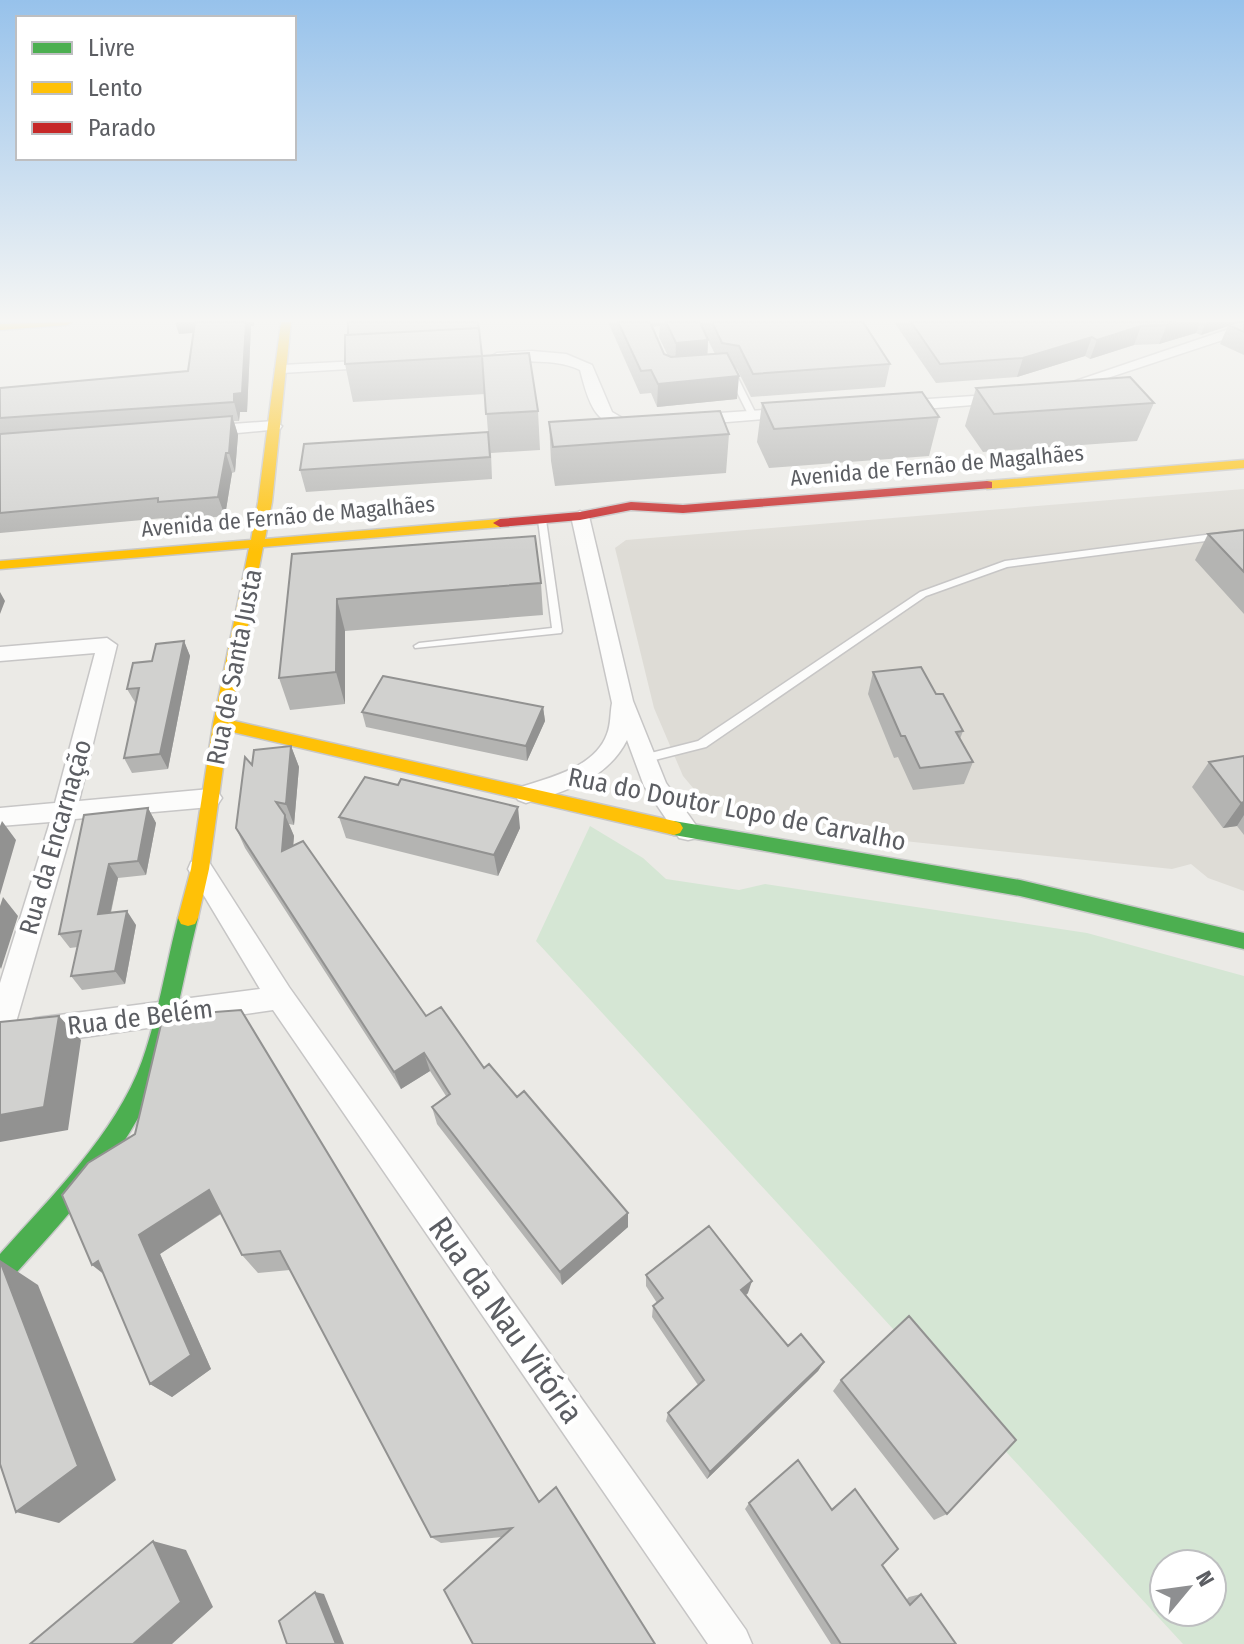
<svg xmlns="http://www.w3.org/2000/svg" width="1244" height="1644" font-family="'Fira Sans Condensed',sans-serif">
<rect width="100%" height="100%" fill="#ebeae6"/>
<path fill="#dedcd6" d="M1244 489V891L1208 878 1191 864 1172 869 904 841 724 805 699 795 683 776 654 708 615 548 626 540Z"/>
<path fill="#d5e6d4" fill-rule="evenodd" d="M590 826 643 858 666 879 739 890 765 884 1087 933 1244 976V1644H1183L536 941ZM1164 1564H1212V1612H1164Z"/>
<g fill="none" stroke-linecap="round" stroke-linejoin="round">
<g stroke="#c7c6c6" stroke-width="3">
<path id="lane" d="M728 370 735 372 757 416 756 418 749 416 727 372Z
M542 517 546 520 562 631 561 633 415 648 414 646 419 643 552 628 538 520Z
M1244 530V536L1007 567 926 596 706 747 643 763 637 759 643 755 698 741 920 592 1005 561Z"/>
</g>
<g stroke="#c7c6c6" stroke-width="3">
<path id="street" d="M1244 324V333L1065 392 1060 394 1052 389Z
M532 351 566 354 592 365 612 412 624 419 643 421 645 424C639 430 631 430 622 428 592 423 587 395 580 370 552 355 501 366 490 357L497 353Z
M377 360 382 361V367L282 373 275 369 282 365Z
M1004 394 1012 399 1010 402 898 411 890 406 898 401Z
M793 408 801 413 799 416 690 425 682 420 690 415Z
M274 421 282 426 280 429 206 436 198 431 206 426Z
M580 511 589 516 633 701 666 783 700 831 697 838 688 840 679 838 644 786 627 740C607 780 565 791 526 803L518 800 514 794 518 788C548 778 595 768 607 734 611 724 610 713 612 703L571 516Z
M107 638 117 645 79 801 210 789 218 792 222 798 218 804 210 807 75 819 14 1029 10 1038 0 1042V983L50 822 0 826V808L55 803 95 653 0 661V647Z
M200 859 209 862 289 987 746 1630 752 1644H708L273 1010 36 1044 26 1040 22 1031 26 1022 36 1018 260 989 188 869 191 862Z"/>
</g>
<g stroke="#c7c7c8" stroke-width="3">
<path id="fast" d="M674 821 1020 880 1244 933V949L1020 896 674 835 668 833 665 828 668 823Z
M188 910 195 912 198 918C186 965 178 1015 163 1061 137 1145 66 1217 9 1281L0 1284V1254C50 1198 116 1133 142 1061 158 1016 166 965 178 918L181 912Z"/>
</g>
<g stroke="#c7c7c8" stroke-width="3">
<path id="slow" d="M72 322 67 325 0 330V324Z
M281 322H291L272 502 265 539 500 519 507 523 500 527 263 547 230 720 674 821 680 823 683 828 680 833 674 835 228 731 209 869 198 918 195 924 188 926 181 924 178 918 191 869 213 724 249 548 0 569V561L251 540 258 502Z
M1244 460V468L987 489 981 485 987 481Z"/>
</g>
<g stroke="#c7c7c8" stroke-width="3">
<path id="jam" d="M987 481 992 482V488L683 513 631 510 580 520 500 527 493 523 500 519 580 512 631 502 683 505Z"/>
</g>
<use href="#lane" fill="#fcfcfb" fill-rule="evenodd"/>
<use href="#street" fill="#fcfcfb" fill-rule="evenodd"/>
<use href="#fast" fill="#4caf50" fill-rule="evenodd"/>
<use href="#slow" fill="#ffc107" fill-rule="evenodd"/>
<use href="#jam" fill="#c62828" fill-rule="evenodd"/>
</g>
<path fill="#b4b4b2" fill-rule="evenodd" d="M175 322 254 326H251L247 412H240L239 421H234L238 435 235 472 232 473 225 516 165 522 164 518 0 533V388L188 371 193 333 179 334Z
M608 322H863L890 364 885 387 751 397 737 369 735 368 737 399 657 407 651 393 640 394ZM660 326 659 337 668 356 664 354 652 327ZM708 340 715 354H707Z
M894 322H1244V355L1220 344 1228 326 1201 335 1196 333 1159 344 1134 345 1090 359 1085 356 1017 377 936 383Z
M482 356 538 411 540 450 491 453 492 479 306 492 300 470 488 432 485 394 353 402 345 364Z
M976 388 1154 403 1137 441 983 452 965 426Z
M762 403 939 417 929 456 769 468 757 442Z
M549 422 729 434 726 473 555 486 551 461Z
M1244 530V614L1195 560 1208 534Z
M292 554 541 583 543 615 345 631V704L290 710 279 678Z
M184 641 190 656 168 769 132 773 124 758 136 704 127 689 152 661Z
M873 672 936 694 963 731 960 739 973 762 964 784 913 790 898 757 894 758 868 694Z
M543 707 545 721 527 761 366 727 362 712Z
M291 746 299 767 294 825 289 824 294 836 293 846 426 1016 517 1097 628 1213V1227L562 1285 437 1124 432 1107 446 1096 430 1071 401 1089 245 848 236 828 252 765Z
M1244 756V835L1237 826 1223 828 1192 787 1209 762Z
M148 808 156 823 146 875 118 878 111 913 136 925 125 984 82 990 71 976 78 947 70 948 59 934Z
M339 817 520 828 498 876 346 838Z
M163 1016 539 1502 502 1537 441 1543 431 1537 290 1270 258 1273 242 1255 221 1214 160 1254 211 1369 172 1397 150 1384 135 1134Z
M646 1275 748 1293 746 1295 788 1346 824 1362 818 1371 707 1479 666 1421 668 1413 698 1385 652 1317 653 1306 657 1303 646 1286Z
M841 1380 947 1514 934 1520 833 1391Z
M855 1489 882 1565 906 1600 909 1597 921 1594 956 1644H831L745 1509 749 1503 831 1509Z"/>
<path fill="#929291" d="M175 322H198L201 332 179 334Z
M246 322H254V326H251L247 412H240L239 421 234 402Z
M1176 322H1200L1196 333 1159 344 1167 325Z
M1206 322H1240L1201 335Z
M1141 326 1134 345 1090 359 1097 340Z
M1092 337 1085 356 1017 377 1023 358Z
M708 340 707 366 675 370 676 343Z
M739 376 737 399 657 407 658 384Z
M232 416 238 435 235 472 229 453Z
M226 453 232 473 225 516 218 497Z
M0 592 5 601 0 614Z
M337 599 345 631V704L336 672Z
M184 641 190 656 168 769 160 754Z
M543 707 545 721 527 761 526 746Z
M291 746 299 767 294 825 286 804Z
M1244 802V815L1237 826 1223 828 1241 803Z
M518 807 520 828 498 876 494 855Z
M148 808 156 823 146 875 138 861Z
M285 815 294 836 291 872 282 851Z
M2 821 16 840 0 895V826Z
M109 864 118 878 107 928 98 914Z
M3 897 18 916 1 969 0 967V906Z
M127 911 136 925 125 984 115 971Z
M59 1016 81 1040 68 1130 0 1142V1115Z
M424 1053 430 1071 401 1089 394 1072Z
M209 1190 226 1210 160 1254 211 1369 172 1397 150 1384 139 1235Z
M628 1213V1227L562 1285 560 1272Z
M0 1260 38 1285 116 1480 59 1523 16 1512Z
M98 1261 115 1283 92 1265Z
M752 1281 748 1293 738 1302 741 1290Z
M824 1362 818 1371 707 1479 710 1472Z
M153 1541 186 1550 213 1607 172 1644H133Z
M315 1592 324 1594 344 1644H336Z"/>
<path fill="#d1d1cf" stroke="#929291" stroke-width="2" d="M195 322H246L242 393 234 394V402L0 418V388L188 371Z
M348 322H478L479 331V328L348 335Z
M618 322H650L664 354 671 357 727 353 739 376 658 384 651 370 641 371Z
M666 322H700L708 340 676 343Z
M712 322H863L890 364 753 374 739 346 722 343Z
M911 322H1176L1167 325 1141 326 1097 340 1092 337 1023 358 940 364Z
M1237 322H1244V332L1229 325Z
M479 328 482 356 345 364V335Z
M529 353 538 411 486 414 482 356Z
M1130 377 1154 403 994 414 976 388Z
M922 392 939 417 774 429 762 403Z
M720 411 729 434 553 447 549 422Z
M232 416 229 453H226L218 497 158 502V498L0 513V434Z
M488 432 490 457 300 470 304 444Z
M1244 530V572L1208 534Z
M535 536 541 583 337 599 336 672 279 678 292 554Z
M184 641 160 754 124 758 139 688 127 689 133 663 152 661 156 644Z
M921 667 936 694H943L963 731 956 732 973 762 920 768 905 736H901L873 672Z
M383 676 543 707 526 746 362 712Z
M291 746 286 804 276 802 285 815 282 851 303 841 426 1016 441 1007 484 1068 489 1064 517 1097 524 1091 628 1213 560 1272 432 1107 450 1094 424 1053 394 1072 236 828 245 757 252 765 254 750Z
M1244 756V802L1241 803 1209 762Z
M365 777 398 785 401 779 518 807 494 855 339 817Z
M148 808 138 861 109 864 98 914 127 911 115 971 71 976 81 931 59 934 84 815Z
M241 1010 539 1502 556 1487 655 1644H473L444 1590 512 1528 431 1537 280 1251 242 1255 209 1190 139 1235 191 1355 150 1384 98 1261 92 1265 62 1195 88 1163 135 1134 163 1016Z
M59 1016 44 1107 0 1115V1022Z
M709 1226 752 1281 741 1290 788 1346 801 1334 824 1362 710 1472 668 1413 704 1380 653 1306 663 1298 646 1275Z
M0 1261 78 1466 16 1512 0 1464Z
M909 1316 1016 1440 947 1514 841 1380Z
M798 1460 832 1510 855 1489 898 1549 882 1565 910 1605 921 1594 956 1644H841L749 1503Z
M153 1541 181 1602 133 1644H30Z
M315 1592 336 1644H287L279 1621Z"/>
<linearGradient id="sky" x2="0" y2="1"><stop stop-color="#97c2eb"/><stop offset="0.58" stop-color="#f6f6f4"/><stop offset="1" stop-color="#f6f6f4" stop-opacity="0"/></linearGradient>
<rect width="1244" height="552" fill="url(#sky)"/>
<g text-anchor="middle" stroke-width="8" stroke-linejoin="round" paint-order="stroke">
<g font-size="22" fill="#5c5e63" stroke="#fff">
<text transform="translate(937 465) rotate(-5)" y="8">Avenida de Fernão de Magalhães</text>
<text transform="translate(288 516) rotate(-5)" y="8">Avenida de Fernão de Magalhães</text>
</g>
<g font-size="26" fill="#5c5e63" stroke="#fff">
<text transform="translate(234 667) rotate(-79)" y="9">Rua de Santa Justa</text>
<text transform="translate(737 809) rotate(11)" y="9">Rua do Doutor Lopo de Carvalho</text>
<text transform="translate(55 837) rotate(-74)" y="9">Rua da Encarnação</text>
<text transform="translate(140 1017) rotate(-7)" y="9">Rua de Belém</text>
</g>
<g font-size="32" fill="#5c5e63" stroke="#fff">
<text transform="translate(506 1320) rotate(55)" y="11">Rua da Nau Vitória</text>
</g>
</g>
<rect x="16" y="16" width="280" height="144" fill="#ffffff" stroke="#bebfc1" stroke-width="2"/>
<rect x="32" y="42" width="40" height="12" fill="#4caf50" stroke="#bebfc1" stroke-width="2"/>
<text x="88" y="56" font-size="24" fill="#5c5e63">Livre</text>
<rect x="32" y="82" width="40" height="12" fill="#ffc107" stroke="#bebfc1" stroke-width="2"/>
<text x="88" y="96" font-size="24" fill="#5c5e63">Lento</text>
<rect x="32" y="122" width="40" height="12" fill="#c62828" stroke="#bebfc1" stroke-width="2"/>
<text x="88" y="136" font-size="24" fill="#5c5e63">Parado</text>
<g transform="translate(1188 1588) rotate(61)"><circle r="38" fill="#ffffff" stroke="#bebfc1" stroke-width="2"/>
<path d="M0-6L14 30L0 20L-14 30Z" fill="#8e8f91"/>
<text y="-12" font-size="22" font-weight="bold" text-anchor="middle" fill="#5c5e63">N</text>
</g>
</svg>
